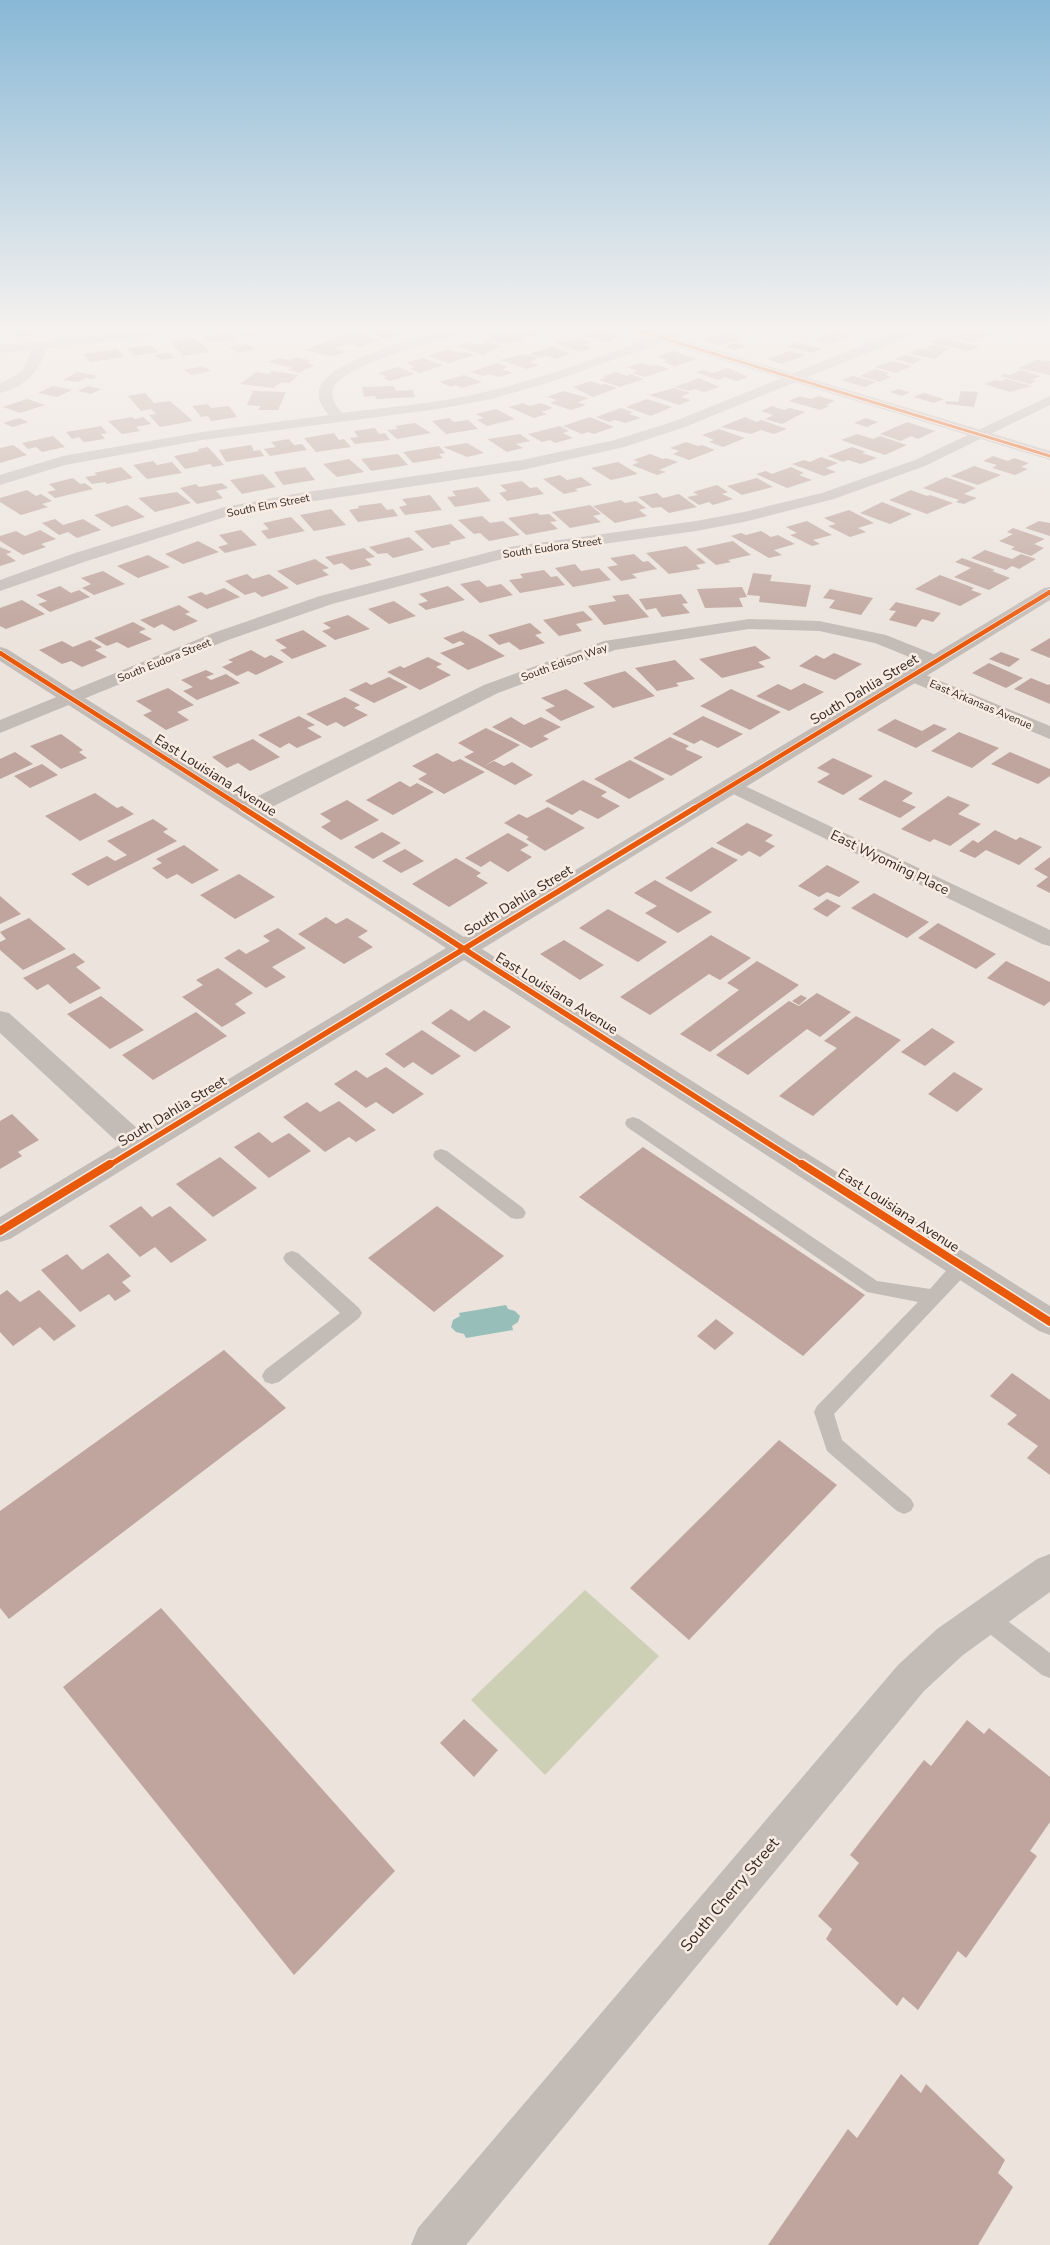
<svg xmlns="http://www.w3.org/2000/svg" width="1050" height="2245" font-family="'Nunito Sans',sans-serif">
<rect width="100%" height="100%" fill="#ebe3dc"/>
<path fill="#ced0b6" d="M585 1590 659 1656 545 1775 471 1700Z"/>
<path fill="#98beba" d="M506 1305 508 1309 515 1311 520 1316 518 1322 512 1326 513 1330 466 1338 464 1334 456 1332 451 1327 453 1320 460 1316 459 1313Z"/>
<path fill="#bfa59d" d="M14 330H43V334L14 336Z
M242 330H272V331L245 336 238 331Z
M367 330H400L392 333 399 335 386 339 363 331Z
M521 330H549L530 337 518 333 524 331Z
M600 330 614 332 609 334 621 337 608 342 581 336Z
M730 330H761L747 335Z
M845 330H869L858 334Z
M964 330H973L991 335 972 342 952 337 962 333 959 332Z
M836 331 852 336 831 344 815 340Z
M355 332 380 341 360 347 351 344 335 348 346 352 332 356 304 350Z
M502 332 512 335 516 334 527 338 509 343 503 342 497 343 486 340 491 338 488 336Z
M725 332 740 337 735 338 741 340 718 345 703 340Z
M229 333 237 340 209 342 203 337Z
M942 337 979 347 968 351 928 342Z
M195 338 210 352 183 356 169 341Z
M579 338 593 342 583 345 592 348 581 352 554 343Z
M469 342 478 345 488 342 501 346 483 355 457 346Z
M797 342 822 349 811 353 786 346Z
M735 343 746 346 736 350 724 347Z
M246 344 256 349 238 353 229 347Z
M151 345 158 352 134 356 127 348Z
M932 345 949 348 935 359 910 354 917 349 925 350Z
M553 346 570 354 556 359 546 356 541 358 529 354Z
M117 349 125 357 90 362 83 354Z
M448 349 459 353 464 352 474 355 449 363 428 356Z
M673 351 697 359 675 366 663 362 668 360 657 357Z
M791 351 806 355 782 364 767 359Z
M170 353 175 358 160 360 154 355Z
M525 354 538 358 529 362 539 365 527 369 500 360Z
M905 355 922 359 912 364 895 359Z
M296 357 312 361 306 363 315 365 299 373 287 370 293 368 268 362 278 358 289 360Z
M422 358 443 365 420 373 410 369 415 367 406 363Z
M1036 360 1050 361V375L1018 368Z
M893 361 912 366 896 373 874 367Z
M497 363 508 367 502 369 513 373 499 377 489 374 483 376 471 372Z
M642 363 653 366 657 365 669 369 645 377 632 373 638 371 627 367Z
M203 366 211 371 192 375 184 370Z
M398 367 415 374 390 381 382 378 388 377 378 373Z
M728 368 748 377 736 381 725 377 718 380 696 372 704 370 713 373Z
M875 369 890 373 885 375 891 377 880 382 860 376Z
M1021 370 1040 376 1031 380 1036 381 1030 384 1000 376 1004 374 1010 375Z
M272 371 299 375 289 383 282 382 273 388 240 384 256 372 269 374Z
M77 372 98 376 92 379 86 378 78 382 63 380Z
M615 372 627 376 630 374 644 379 620 387 599 380 606 378 602 377Z
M464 375 482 382 462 388 456 385 451 387 439 382Z
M853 376 876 382 865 387 841 380Z
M699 378 719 387 704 392 694 389 689 391 675 387Z
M1006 379 1032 386 1010 392 984 384 995 380 1001 381Z
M590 381 601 385 605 384 617 388 593 397 573 387Z
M53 386 72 390 57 397 38 393Z
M88 386 101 389 91 394 78 391Z
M394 386 396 391 413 390 415 397 376 399 375 396 364 397 362 387Z
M674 388 690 393 681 397 691 400 679 405 649 395Z
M898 389 910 392 902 396 890 392Z
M253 391 286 392 278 410H258L261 406 247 405Z
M563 391 589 398 578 402 586 405 571 410 550 403 557 400 547 397Z
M961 391 978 392 974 407 946 404V401L958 402Z
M145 393 154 403 170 401 193 421 160 427 149 415 156 414 151 409 141 411 128 396Z
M924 393 944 399 934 403 913 397Z
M800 396 811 399 819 396 835 401 826 405 830 406 820 410 789 401Z
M27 399 45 405 20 413 3 407Z
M647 399 672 407 651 416 626 407Z
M523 403 530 406 541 403 553 408 541 412 547 414 534 418 509 407Z
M208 404 211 408 229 406 237 417 211 421 208 416 201 417 192 406Z
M772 406 784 410 790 408 805 412 782 424 765 419 773 415 761 411Z
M621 408 633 412 629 414 641 418 625 423 615 420 609 422 596 417Z
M496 409 515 419 487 426 477 420 484 418 476 414Z
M132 417 135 419 143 417 151 424 136 427 140 431 122 434 108 421Z
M590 417 614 427 594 434 588 432 582 434 563 426Z
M745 417 757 422 761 420 787 429 774 434 761 430 751 434 721 427Z
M19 418 28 422 13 427 3 423Z
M449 418 454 422 468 420 478 429 446 434 432 421Z
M866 418 878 422 867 427 854 423Z
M907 422 935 431 918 439 911 436 901 441 880 434Z
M415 423 431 433 397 439 387 430 398 429 395 426Z
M101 426 107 433 101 434 105 439 84 442 79 437 72 439 66 432Z
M560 426 569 431 563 433 573 438 555 443 550 440 542 442 528 434Z
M375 428 379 434 385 433 390 440 355 444 350 438 358 437 354 431Z
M719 429 745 438 723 447 709 442 714 440 702 435Z
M334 433 339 440 344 439 351 447 316 452 304 438Z
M520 434 530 441 516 444 523 448 507 452 487 439Z
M857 434 873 439 880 436 907 445 885 455 841 440Z
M53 436 65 447 42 452 36 447 28 449 22 443Z
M289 439 294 445 302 444 307 450 270 456 264 449 276 447 271 442Z
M686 442 698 446 702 445 715 450 689 460 673 454 679 451 670 448Z
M467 443 484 453 467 457 443 447Z
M13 445 27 455 0 463V448Z
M251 445 254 451 260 450 264 456 226 462 219 450Z
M439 446 445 453 439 454 443 458 413 463 403 452Z
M208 447 224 465 213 467 210 464 185 469 174 456 199 451 198 449Z
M852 447 866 452 862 453 877 458 861 464 848 460 843 462 828 456Z
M398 454 408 465 371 471 361 459Z
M650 454 663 459 666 458 678 462 659 470 666 472 657 475 632 465 639 462 633 460Z
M993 456 1008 461 1014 458 1029 463 1021 467 1028 469 1015 475 992 468 997 465 983 461Z
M821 457 838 463 826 468 836 472 824 476 792 464 804 460 810 462Z
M349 459 364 472 337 477 323 464Z
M153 461 157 465 172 462 182 473 147 479 133 465Z
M618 462 638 474 611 480 591 468Z
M974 466 1001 475 978 485 951 476Z
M121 467 133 478 107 484 105 482 92 484 85 477 97 475 94 473Z
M305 467 315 480 283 485 274 472Z
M791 467 804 473 799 475 812 480 787 488 756 474 766 471 772 474Z
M263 474 276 487 242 494 230 480Z
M560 475 567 480 581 477 592 485 575 489 578 491 564 494 543 479Z
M946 477 976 488 964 494 977 498 964 504 956 502 959 500 923 488Z
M73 478 80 484 85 483 93 489 55 498 47 492 56 490 49 484Z
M757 478 773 487 742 495 727 486Z
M522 481 530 488 537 487 544 494 507 501 499 493 507 491 500 485Z
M222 483 228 488 216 491 223 498 197 504 180 488 196 484 199 487Z
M717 485 728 492 722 494 733 499 713 505 709 502 699 505 687 497 698 495 693 492Z
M478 487 491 501 455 507 447 497 456 496 452 491Z
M27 490 36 496 41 494 52 501 42 504 48 507 21 515 0 502V498Z
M911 490 927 496 930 495 953 503 927 514 889 500Z
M177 492 191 503 155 512 138 498Z
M657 493 663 498 679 494 697 507 669 513 661 507 652 508 638 497Z
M430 495 442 510 405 515 399 507 407 505 402 499Z
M621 500 625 503 636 501 646 508 639 510 647 516 615 523 593 506Z
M882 502 912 514 890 524 860 513Z
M381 503 387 510 393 509 398 516 358 522 349 510 359 508 358 506Z
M127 505 145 517 112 527 94 515Z
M590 505 601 514 593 516 601 522 570 528 552 512Z
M331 509 346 525 314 531 300 515Z
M849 510 874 523 858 528 866 532 850 537 828 526 836 524 824 518Z
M537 513 540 515 549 514 557 521 550 522 558 529 526 535 508 518Z
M482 516 490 523 503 521 520 535 489 541 480 533 474 534 458 520Z
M291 517 305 531 268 539 261 531 269 529 263 523Z
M55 519 63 525 83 519 101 530 77 538 68 532 59 535 42 523Z
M807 521 832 535 813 540 820 544 812 546 790 535 797 533 786 527Z
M1039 521 1050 523V536L1025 528Z
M451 524 466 538 449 542 451 544 432 548 414 531Z
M1013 528 1045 539 1034 544 1044 548 1031 556 1011 549 1015 547 999 541 1013 534 1007 532Z
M40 530 56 539 41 544 46 547 23 555 0 541V536L16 531 25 536Z
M241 530 257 545 225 553 218 547 228 544 219 535Z
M761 531 771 537 778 535 795 544 774 550 782 555 769 558 731 536 741 533 746 535Z
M409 537 424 550 393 558 387 553 378 554 369 547Z
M198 541 219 552 183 564 165 554Z
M733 541 751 555 728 560 731 562 716 565 696 549Z
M686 546 706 563 696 565 700 569 669 574 646 553Z
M0 547 12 552 6 554 16 561 0 566Z
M364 548 375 557 365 559 372 565 351 570 342 563 334 565 325 557Z
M985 550 1012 559 1021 554 1036 559 1019 569 1012 566 1006 570 971 558Z
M634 554 643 562 648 561 657 569 632 574 637 578 621 581 607 567 618 565 610 558Z
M148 555 170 567 138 578 117 566Z
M962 558 995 570 992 571 1010 578 989 590 954 577 971 568 955 562Z
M315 559 329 568 322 570 329 575 297 585 277 571Z
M575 564 581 571 599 568 611 580 573 587 555 568Z
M544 570 551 577 557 576 565 585 520 593 509 580 523 578 520 574Z
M103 571 125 584 94 595 82 588 91 584 81 578Z
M753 573 772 575 770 581 811 585 806 607 759 602 760 596 747 595Z
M247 574 253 579 269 574 289 588 262 597 255 592 245 595 225 581Z
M940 575 974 588 971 590 982 594 960 606 915 589Z
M479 580 487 587 501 584 513 595 480 603 460 584Z
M60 586 71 593 79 590 90 597 50 612 38 604 47 601 36 595Z
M448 586 465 600 426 610 418 604 428 601 419 594Z
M742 587 747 597 739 598 743 607 705 608 697 589Z
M224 588 240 597 207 609 187 597 201 592 206 595Z
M830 589 873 598 861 615 829 608 835 600 823 598Z
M628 594 649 617 604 625 588 606 616 601 612 596Z
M681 594 688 603 682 604 690 613 662 617 656 608 646 610 639 599Z
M22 600 45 614 6 629 0 626V608Z
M394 601 416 616 389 624 368 609Z
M896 602 941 613 933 622 922 619 916 627 889 620 896 611 889 610Z
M179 605 190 612 185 614 198 621 174 631 162 624 154 628 140 620Z
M583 611 593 620 576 624 582 631 559 636 543 620Z
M348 615 370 629 335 640 322 631 331 628 323 623Z
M133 622 146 629 139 632 152 639 128 648 117 642 107 646 94 638Z
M530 623 542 633 535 635 545 643 520 650 509 642 499 645 488 635Z
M303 630 327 646 292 659 280 650 287 648 275 640Z
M463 631 478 639 505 656 468 670 440 653 465 644 460 641 453 644 443 638Z
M1050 638V658L1030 650Z
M90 640 102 647 95 650 107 657 82 667 71 661 62 664 39 650 62 641 73 647Z
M755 646 771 658 758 662 765 667 722 678 699 659Z
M251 650 265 658 271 655 284 662 256 675 248 671 237 676 222 667 233 662 228 660Z
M1001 652 1020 659 1009 667 989 659Z
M834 653 862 664 835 680 799 666 816 655 824 659Z
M428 657 442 664 436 667 451 675 420 690 387 672 400 666 404 668Z
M675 660 695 679 676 683 679 686 657 691 635 668Z
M989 663 1023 678 1006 688 972 673Z
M206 670 214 674 206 677 211 680 226 674 240 683 197 700 183 691 193 687 181 680Z
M625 671 655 696 613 708 583 683Z
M389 677 408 687 374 703 349 690 366 682 371 685Z
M1031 678 1048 685 1050 684V704L1014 689Z
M804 683 824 692 789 711 756 696 778 684 791 690Z
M168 688 194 705 177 712 189 720 166 730 143 715 152 711 136 701Z
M566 689 595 707 561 721 545 710 555 706 541 698Z
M731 689 781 712 750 730 700 706Z
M345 697 360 705 354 708 368 715 344 727 336 722 327 726 306 714Z
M299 716 315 725 307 728 322 737 297 748 289 743 280 748 258 735Z
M703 716 743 734 718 748 701 740 694 744 672 734Z
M511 717 524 725 541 717 561 727 543 736 549 739 531 748 492 727Z
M895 719 922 731 934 724 947 729 916 748 877 730Z
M486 728 520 745 484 766 494 761 504 766 512 762 533 775 515 785 464 757 474 752 458 743Z
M959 732 999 748 972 768 931 751Z
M61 734 83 750 79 752 87 758 61 769 30 746Z
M670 737 689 746 685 749 703 757 671 776 633 758Z
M253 739 280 757 250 771 238 763 227 768 212 757Z
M15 752 33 764 0 779V759Z
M1010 752 1050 769V776L1038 784 991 764Z
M437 753 453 762 460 759 485 772 444 794 418 779 427 774 412 766Z
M833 758 873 776 843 795 817 782 830 774 817 768Z
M630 760 665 779 629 799 594 779Z
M42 764 58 775 30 788 14 776Z
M583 780 607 792 601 796 620 806 598 819 580 810 572 815 545 801Z
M885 780 913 793 902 801 916 807 900 818 858 799Z
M400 781 410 787 417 783 434 792 393 815 366 800Z
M95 793 117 808 122 806 134 814 80 841 45 816Z
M948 796 970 805 958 814 981 824 950 846 934 839 930 842 901 829Z
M347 800 379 820 341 840 321 827 331 821 320 814Z
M548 807 585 828 545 851 526 839 529 837 504 823 519 814 527 818Z
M153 819 168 829 163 832 177 841 88 886 71 874 107 856 115 861 127 855 107 841Z
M747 823 773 835 765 841 775 846 760 857 749 851 742 856 716 843Z
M995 830 1016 840 1020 837 1042 847 1019 865 986 850 975 858 959 851 973 840 978 843Z
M382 832 401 843 373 859 354 847Z
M508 833 529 845 520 850 532 857 508 872 490 861 481 867 465 858Z
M184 845 219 870 192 884 177 874 167 879 152 868 162 863 156 859Z
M712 847 738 860 691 892 665 878Z
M405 849 424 861 401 873 382 861Z
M1050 857V893L1036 886 1048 877 1034 869Z
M456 858 481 873 476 876 488 883 449 907 412 884Z
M827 865 860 882 839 897 827 892 819 897 798 886Z
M239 874 275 897 235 919 200 895Z
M655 880 712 912 678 933 645 913 657 906 634 893Z
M874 893 929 922 907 938 851 908Z
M0 896 21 914 0 924Z
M827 899 841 906 827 917 813 909Z
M608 909 667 942 638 962 579 928Z
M326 917 336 924 347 918 368 931 358 937 373 947 344 964 298 934Z
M29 918 66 949 23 970 0 950V942L6 939 0 932Z
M938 923 996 954 976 969 918 938Z
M278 928 306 948 272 967 286 977 266 988 224 958 239 949 246 954 270 941 263 936Z
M711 935 751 958 720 980 709 974 650 1015 620 997Z
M564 940 604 965 580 980 540 954Z
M74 953 85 962 76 967 101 988 70 1004 48 984 37 990 23 978Z
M757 961 799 985 710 1052 680 1034 739 990 727 983Z
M1006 961 1050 982V1001L1044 1006 987 978Z
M218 968 253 993 235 1004 246 1013 222 1027 182 997 203 985 196 980Z
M817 993 851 1012 820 1037 807 1029 748 1075 716 1055 789 1001 799 1006Z
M801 995 807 998 799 1005 792 1001Z
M101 996 144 1030 110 1049 67 1014Z
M451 1009 469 1021 484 1010 511 1027 475 1052 431 1023Z
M196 1012 227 1036 153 1080 122 1055Z
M856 1016 901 1040 813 1116 779 1096 837 1048 824 1041Z
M932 1028 955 1042 925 1066 901 1052Z
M422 1030 461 1056 432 1075 413 1062 404 1068 385 1054Z
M386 1067 424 1094 393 1114 376 1102 366 1108 334 1084 356 1070 367 1078Z
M954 1072 983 1089 957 1112 928 1094Z
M339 1101 376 1130 356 1142 349 1137 325 1152 283 1117 307 1102 320 1112Z
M12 1114 39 1140 18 1152 22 1156 0 1169V1121Z
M259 1132 272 1143 289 1133 311 1151 269 1178 234 1147Z
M643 1147 865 1295 803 1356 579 1197Z
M220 1157 257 1188 213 1217 176 1184Z
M141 1206 152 1217 170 1206 207 1240 171 1263 155 1247 140 1257 109 1226Z
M437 1206 504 1256 434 1312 368 1258Z
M108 1253 131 1276 122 1282 131 1291 115 1301 109 1294 80 1312 41 1270 67 1254 82 1270Z
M7 1290 20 1302 39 1290 76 1326 54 1341 40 1327 13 1346 0 1332V1295Z
M716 1319 734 1333 715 1350 697 1336Z
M224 1350 286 1408 9 1619 0 1608V1511Z
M1012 1373 1050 1400V1475L1027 1458 1038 1446 1007 1424 1017 1415 990 1396Z
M779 1440 837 1485 689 1640 630 1588Z
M161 1608 395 1871 294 1975 63 1687Z
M464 1719 498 1750 474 1777 440 1743Z
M967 1720 984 1734 989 1728 1050 1777V1822L1030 1851 1037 1856 966 1958 958 1951 918 2010 903 1997 897 2006 826 1939 832 1929 818 1916 859 1863 850 1855 924 1760 931 1766Z
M901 2074 921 2093 926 2084 1005 2160 998 2173 1013 2187 978 2245H768L848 2129 857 2138Z"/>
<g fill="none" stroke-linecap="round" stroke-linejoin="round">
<path fill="#c3bbb6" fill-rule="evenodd" d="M633 1117 639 1119 877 1281 930 1289C940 1279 954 1256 969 1261L972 1266 969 1271 834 1414 842 1440 911 1499 914 1505 911 1511 904 1514 897 1511 827 1451 814 1412 817 1406 918 1302 867 1292 627 1127 625 1123 627 1119Z
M441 1149 447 1151 523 1208 526 1213 523 1218 517 1219 511 1218 435 1159 433 1155 435 1151Z
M292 1251 298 1253 359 1308 362 1313 359 1318 279 1382 272 1384 265 1382 262 1376 265 1370 340 1313 286 1263 283 1258 286 1253Z
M985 1607 993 1610 1050 1653V1678L1042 1675 977 1624 974 1617 977 1610Z"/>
<path fill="#c3bbb6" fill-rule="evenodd" d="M132 330H167L161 334 46 349C39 373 24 387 0 393V384L22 371 32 350 0 353V345L40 342Z
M448 330H467L465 333C439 341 341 364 333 389 330 398 337 407 342 413 391 407 441 403 489 391 552 376 613 351 674 330H692L690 333 544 384 491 399 438 409 202 440 65 465 0 485V475L63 456 202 432 329 415C323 408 317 400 319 391 324 360 420 339 448 330Z
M901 330H918L916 333 685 427 624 447 522 470 294 504 228 516 87 561 0 591V580L75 553 225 507 294 494 522 460 615 440 675 421Z
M1050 396V405L925 466 834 499 744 522 696 531 510 557 332 604 228 640 0 733V720L216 632 320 596 509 547 696 521 744 512 822 493 915 460Z
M749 619 819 621 886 635 941 657 943 661 941 665 934 667 875 643 819 631 749 629 615 650 498 693 256 815 248 816 240 815 237 810 240 805 484 685 604 641Z
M911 669 1050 726V739L904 679 901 675 904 671Z
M730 779 1050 930V946L1042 944 723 789 719 785 723 781Z
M0 1011 9 1013 149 1139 153 1146 149 1153 139 1156 129 1153 0 1033Z
M1050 1554V1592L963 1655 924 1691 466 2245H411L418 2228 898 1665 937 1629 1037 1559Z"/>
<path fill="#c3bbb6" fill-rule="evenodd" d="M630 330H649L1050 451V460L632 333Z
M1050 587V600L482 949 1050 1306V1335L1039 1331 464 960 10 1239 0 1242V1217L446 948 0 661V647L7 649 464 937 1044 588Z"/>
<g stroke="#f9ece2" stroke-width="5">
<path id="cycleway-far3" d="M636 330 1050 456"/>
</g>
<g stroke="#f9ece2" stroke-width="6">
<path id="cycleway-far2" d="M0 653 245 809
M693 809 1050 592"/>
</g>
<g stroke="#f9ece2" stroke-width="8">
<path id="cycleway-far1" d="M243 808 804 1166
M108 1166 695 808"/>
</g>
<g stroke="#f9ece2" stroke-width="11">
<path id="cycleway" d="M802 1164 1050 1322
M0 1231 110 1164"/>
</g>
<use href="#cycleway-far3" stroke="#e8590c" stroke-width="3"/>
<use href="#cycleway-far2" stroke="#e8590c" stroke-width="4.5"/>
<use href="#cycleway-far1" stroke="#e8590c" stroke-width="5.5"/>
<use href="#cycleway" stroke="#e8590c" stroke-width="8"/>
</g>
<linearGradient id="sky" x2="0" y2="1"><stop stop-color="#88b8d6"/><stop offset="0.51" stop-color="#f6f2ef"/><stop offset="1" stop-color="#f6f2ef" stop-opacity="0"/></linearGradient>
<rect width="1050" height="644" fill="url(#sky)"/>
<g text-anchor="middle" stroke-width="5" stroke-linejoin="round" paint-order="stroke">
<g font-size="11" fill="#332825" stroke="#f9ece2">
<text transform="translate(268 505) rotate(-11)" y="4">South Elm Street</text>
<text transform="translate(552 547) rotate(-8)" y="4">South Eudora Street</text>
<text transform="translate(164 660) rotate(-22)" y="4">South Eudora Street</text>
<text transform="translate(564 662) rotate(-20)" y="4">South Edison Way</text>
<text transform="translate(981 704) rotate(23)" y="4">East Arkansas Avenue</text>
</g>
<g font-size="14" fill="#332825" stroke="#f9ece2">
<text transform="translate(864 689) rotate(-31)" y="5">South Dahlia Street</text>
<text transform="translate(216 775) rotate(32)" y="5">East Louisiana Avenue</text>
<text transform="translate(890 862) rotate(26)" y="5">East Wyoming Place</text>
<text transform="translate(518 900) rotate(-31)" y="5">South Dahlia Street</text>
<text transform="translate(557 993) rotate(32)" y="5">East Louisiana Avenue</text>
<text transform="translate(172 1111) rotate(-31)" y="5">South Dahlia Street</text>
<text transform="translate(899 1210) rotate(33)" y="5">East Louisiana Avenue</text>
</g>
<g font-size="16" fill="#332825" stroke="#f9ece2">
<text transform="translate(729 1894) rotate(-50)" y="6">South Cherry Street</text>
</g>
</g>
</svg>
